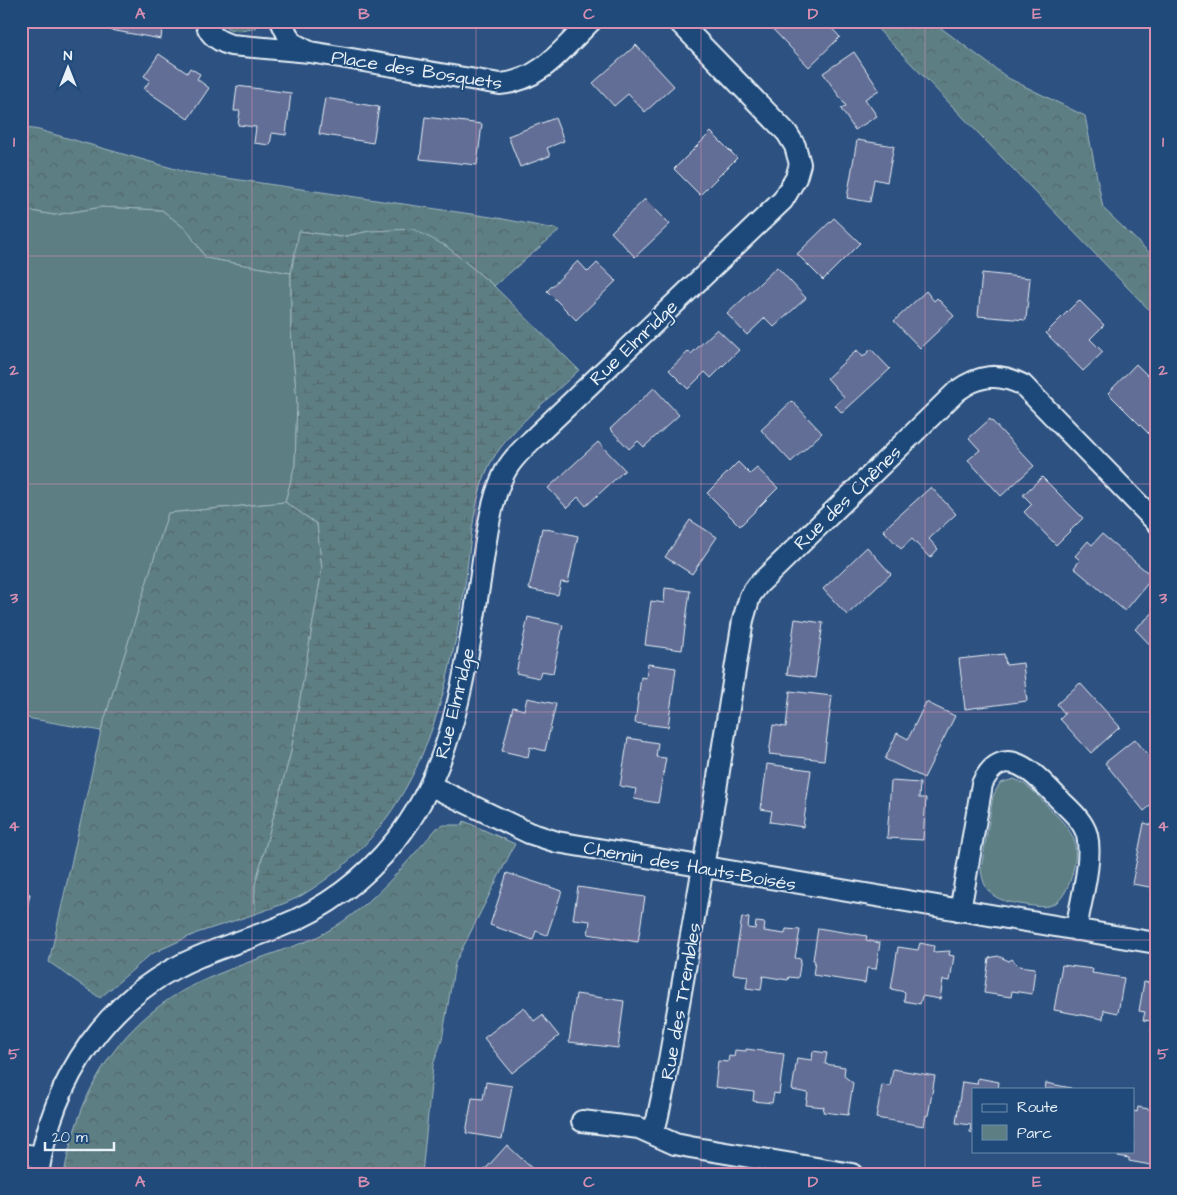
<svg xmlns="http://www.w3.org/2000/svg" width="1177" height="1195" font-family="'Architects Daughter',sans-serif">
<defs>
<pattern id="forest-crowns" width="20" height="18" patternUnits="userSpaceOnUse" patternTransform="scale(1.25)"><rect width="20" height="18" fill="#5d7f84"/><path d="M2 6a3 3 0 1 1 6 0M12 15a3 3 0 1 1 6 0" fill="none" stroke="#53666a"/></pattern>
<pattern id="wetland-marsh" width="20" height="14" patternUnits="userSpaceOnUse" patternTransform="scale(1.25)"><rect width="20" height="14" fill="#5d7f84"/><path d="M1 5h8M5 5V1M11 12h8M15 12V8" fill="none" stroke="#53666a"/></pattern>
</defs>
<rect width="100%" height="100%" fill="#2d5180"/>
<filter id="ink" filterUnits="userSpaceOnUse"><feTurbulence type="fractalNoise" baseFrequency=".02" numOctaves="2"/><feDisplacementMap in="SourceGraphic" scale="10" xChannelSelector="R" yChannelSelector="G"/><feConvolveMatrix kernelMatrix="1 2 1 2 8 2 1 2 1" color-interpolation-filters="sRGB"/></filter>
<g filter="url(#ink)">
<path fill="#5d7f84" stroke="#a2b8be" d="M220 21H260L255 28C242 32 228 33 220 21Z
M102 207 162 210 187 230 206 258 291 273V331L297 401 295 465 285 502 168 513 101 731 21 717V209L54 215Z
M1014 779C1030 784 1042 801 1054 813 1062 821 1070 829 1074 840 1079 857 1070 898 1052 905 1044 908 1034 906 1026 905 1000 901 984 898 981 869L993 796 1000 783Z"/>
<path fill="url(#forest-crowns)" stroke="#a2b8be" d="M870 21H936L937 25 1008 78 1085 116 1103 208 1156 259V317Z
M21 127 39 130 186 172 498 218 560 230 494 286 446 246 370 231 341 237 300 231 291 273 206 258 187 230 162 210 102 207 54 215 21 209Z
M285 502 317 524 322 569 291 752 255 885V914L197 933 151 954 100 998 49 962 101 731 168 513Z
M464 821 515 844 455 963 442 1040 433 1065 422 1174H64C78 1096 113 1030 184 990 225 968 272 955 315 938 368 911 399 871 437 828L444 825H462Z"/>
<path fill="url(#wetland-marsh)" stroke="#a2b8be" d="M413 229 446 246 494 286 579 370C552 396 505 433 489 466 472 502 470 552 464 592 445 711 415 827 304 894 289 903 271 908 255 914V885L291 752 322 569 317 524 285 502 295 465 297 401 291 331V273L299 231 341 237 370 231Z"/>
<path fill="#646e96" stroke="#e8f1f8" d="M111 21H163L161 39 110 30Z
M765 21H825L840 37 809 67Z
M636 45 674 86 645 112 628 94 614 106 593 83Z
M854 52 879 90 865 99 877 116 855 130 841 109 846 106 823 73Z
M159 54 187 73 190 68 200 74 197 79 209 88 188 119 144 89 150 80 144 76Z
M237 86 291 93 286 135 272 133 270 145 254 143 256 127 238 125 240 111H234Z
M325 98 379 107 373 143 319 134Z
M425 117 482 124 477 165 420 159Z
M555 118 564 141 547 148 550 156 520 167 508 136Z
M711 132 737 158 700 195 674 169Z
M857 140 894 146 887 182 874 179 870 202 847 198Z
M645 199 670 224 635 257 611 232Z
M834 218 860 243 823 280 797 254Z
M578 261 588 272 597 263 616 281 576 320 547 291Z
M777 267 806 298 774 327 765 318 747 335 727 314Z
M982 273 1030 278 1026 320 978 316Z
M926 291 934 301 937 298 954 316 920 348 894 321Z
M1079 300 1104 325 1090 339 1103 352 1083 371 1046 333Z
M717 329 739 350 711 378 705 372 688 389 669 370 689 351 691 354Z
M871 349 890 369 842 413 835 405 844 397 827 378 857 350 863 357Z
M1136 364 1156 384 1154 439 1108 393Z
M654 388 679 415 644 447 638 441 629 449 610 429Z
M792 401 822 433 791 462 761 430Z
M990 419 1034 466 1001 496 968 460 980 450 969 438Z
M598 442 625 470 586 506 578 497 567 508 548 488Z
M738 462 750 474 757 468 778 488 740 526 707 493Z
M1042 477 1083 518 1056 545 1024 512 1032 504 1023 495Z
M931 487 956 514 929 539 938 549 930 558 912 539 901 549 883 530Z
M690 520 717 537 692 574 665 557Z
M542 528 578 536 568 583 561 582 558 595 529 589Z
M1102 534 1153 577 1125 611 1074 568 1080 560 1075 556 1088 541 1092 545Z
M867 547 891 574 847 615 823 589Z
M665 588 690 591 682 650 645 645 651 601 664 603Z
M1156 610V651L1135 629Z
M528 617 563 625 553 673 541 671 539 678 516 673Z
M795 619 823 623 815 678 787 674Z
M1004 654 1006 665 1023 663 1027 701 965 709 959 659Z
M648 664 676 668 668 727 635 723 641 677 646 678Z
M1080 683 1120 727 1091 753 1060 719 1065 714 1057 704Z
M790 691 832 696 824 760 769 754 773 725 786 727Z
M527 698 556 704 545 751 530 747 528 757 502 751 513 707 524 710Z
M926 702 955 716 924 778 885 759 897 733 908 739Z
M628 738 658 743 656 757 666 758 658 803 634 799 636 789 620 786Z
M1135 739 1156 765V801L1144 811 1105 763Z
M767 764 811 770 803 827 770 822 772 811 761 809Z
M891 781 920 783 919 798H926L923 840 887 838Z
M1144 823 1156 826V888L1132 884Z
M21 871 27 872 23 892 30 894 26 913 21 912Z
M507 873 562 891 547 935 536 931 533 940 490 925Z
M578 887 645 897 638 942 588 934 590 921 573 919Z
M742 917 749 918 748 928 755 929 756 922 765 923 764 931 785 934 786 929 800 930 795 958 801 959 798 978 789 977 788 980 763 976 761 990 746 988 748 976 733 974Z
M818 928 867 936 866 940 880 943 876 969 867 968 865 983 813 975 815 961 813 960Z
M920 943 934 946 933 952 950 951 949 955 954 956 950 981 943 980 940 999 922 996 920 1004 904 1001 905 992 891 989 898 947 918 950Z
M998 956 1009 961 1012 959 1019 966 1035 968 1032 994 1012 991 1011 997 984 993 989 958Z
M1062 965 1093 969 1092 973 1124 978 1118 1013 1104 1010 1103 1019 1054 1010Z
M1144 982 1156 984V1032L1151 1031 1152 1021 1143 1020 1145 1012 1139 1011Z
M576 994 624 1001 618 1048 569 1042Z
M524 1007 534 1021 542 1015 559 1036 512 1073 484 1038Z
M746 1049 784 1054 779 1094 774 1093 772 1103 753 1101 754 1092 715 1087 718 1061 728 1062 729 1056 734 1057 735 1050 746 1051Z
M813 1051 827 1053 825 1064 845 1067 844 1076 853 1083 848 1115 823 1112 824 1107 806 1105 808 1093 792 1090 797 1058 812 1060Z
M893 1069 935 1076 928 1116 926 1115 924 1126 876 1118 882 1085 890 1086Z
M978 1078 999 1082 998 1089H973V1133L970 1132 971 1125 956 1123 962 1082 977 1084Z
M486 1082 512 1086 502 1139 466 1133 472 1098 483 1099Z
M1046 1083 1071 1088V1089H1045Z
M1138 1107 1154 1110 1156 1166 1129 1161V1158L1118 1156 1119 1151H1133V1111L1137 1112Z
M507 1145 538 1174H481Z"/>
<g fill="none" stroke-linecap="round" stroke-linejoin="round">
<g stroke="#e8f1f8" stroke-width="24">
<path id="street" d="M206 21C208 35 218 41 231 45L310 52 500 84C541 81 563 48 591 21
M281 21 291 42 308 51
M431 786 529 833 557 842 1156 943
M960 911 982 784C1004 737 1038 777 1059 799 1069 809 1083 820 1087 835 1093 861 1080 903 1076 930
M582 1121 639 1128 675 1144 690 1147 852 1174
M651 1132 657 1120 665 1083 710 827 743 620 750 596 758 585 957 391C979 375 998 372 1023 385L1156 522
M21 1154 41 1157
M38 1174C53 1078 107 995 198 957 224 946 252 938 279 927 325 909 365 879 396 840 452 769 464 679 478 593 484 559 488 507 503 476 510 460 524 448 536 436L783 200 796 178 800 164 795 146 787 133 678 21"/>
</g>
<use href="#street" stroke="#1f4a7a" stroke-width="20"/>
</g>
</g>
<path fill="none" stroke="#d78fb1" stroke-width="1" stroke-opacity="0.55" d="M252 21V1174M476 21V1174M701 21V1174M925 21V1174M21 256H1156M21 484H1156M21 712H1156M21 940H1156"/>
<g text-anchor="middle" stroke-width="4" stroke-linejoin="round" paint-order="stroke">
<g font-size="19" fill="#e8f1f8" stroke="#1f4a7a">
<text transform="translate(417 69) rotate(9)" y="7">Place des Bosquets</text>
<text transform="translate(633 342) rotate(-44)" y="7">Rue Elmridge</text>
<text transform="translate(847 497) rotate(-44)" y="7">Rue des Chênes</text>
<text transform="translate(454 703) rotate(-76)" y="7">Rue Elmridge</text>
<text transform="translate(690 865) rotate(10)" y="7">Chemin des Hauts-Boisés</text>
<text transform="translate(680 1001) rotate(-80)" y="7">Rue des Trembles</text>
</g>
</g>
<rect width="1177" height="1195" fill="none" stroke="#1f4a7a" stroke-width="55"/>
<rect x="972" y="1088" width="162" height="65" fill="#1f4a7a" stroke="#6f8dac"/>
<rect x="982" y="1104" width="25" height="8" fill="#1f4a7a" stroke="#6f8dac"/>
<text x="1017" y="1112" font-size="15" fill="#e8f1f8">Route</text>
<rect x="982" y="1125" width="25" height="15" fill="#5d7f84" stroke="#6f8dac"/>
<text x="1017" y="1138" font-size="15" fill="#e8f1f8">Parc</text>
<g transform="translate(68 68)" stroke="#1f4a7a" stroke-width="4" paint-order="stroke">
<path d="M0-4L9 19L0 12L-9 19Z" fill="#e8f1f8"/>
<text y="-8" font-size="14" font-weight="bold" text-anchor="middle" fill="#e8f1f8">N</text>
</g>
<path d="M45 1142v8h69v-8" fill="none" stroke="#e8f1f8" stroke-width="2.5"/>
<text x="52" y="1142" font-size="15" fill="#e8f1f8" stroke="#1f4a7a" stroke-width="4" paint-order="stroke">20 m</text>
<rect x="28" y="28" width="1122" height="1140" fill="none" stroke="#d78fb1" stroke-width="2"/>
<g font-size="16" text-anchor="middle" font-weight="bold" fill="#d78fb1">
<text x="140" y="19">A</text>
<text x="364" y="19">B</text>
<text x="589" y="19">C</text>
<text x="813" y="19">D</text>
<text x="1037" y="19">E</text>
<text x="14" y="147">1</text>
<text x="1163" y="147">1</text>
<text x="14" y="375">2</text>
<text x="1163" y="375">2</text>
<text x="14" y="603">3</text>
<text x="1163" y="603">3</text>
<text x="14" y="831">4</text>
<text x="1163" y="831">4</text>
<text x="14" y="1059">5</text>
<text x="1163" y="1059">5</text>
<text x="140" y="1187">A</text>
<text x="364" y="1187">B</text>
<text x="589" y="1187">C</text>
<text x="813" y="1187">D</text>
<text x="1037" y="1187">E</text>
</g>
</svg>
